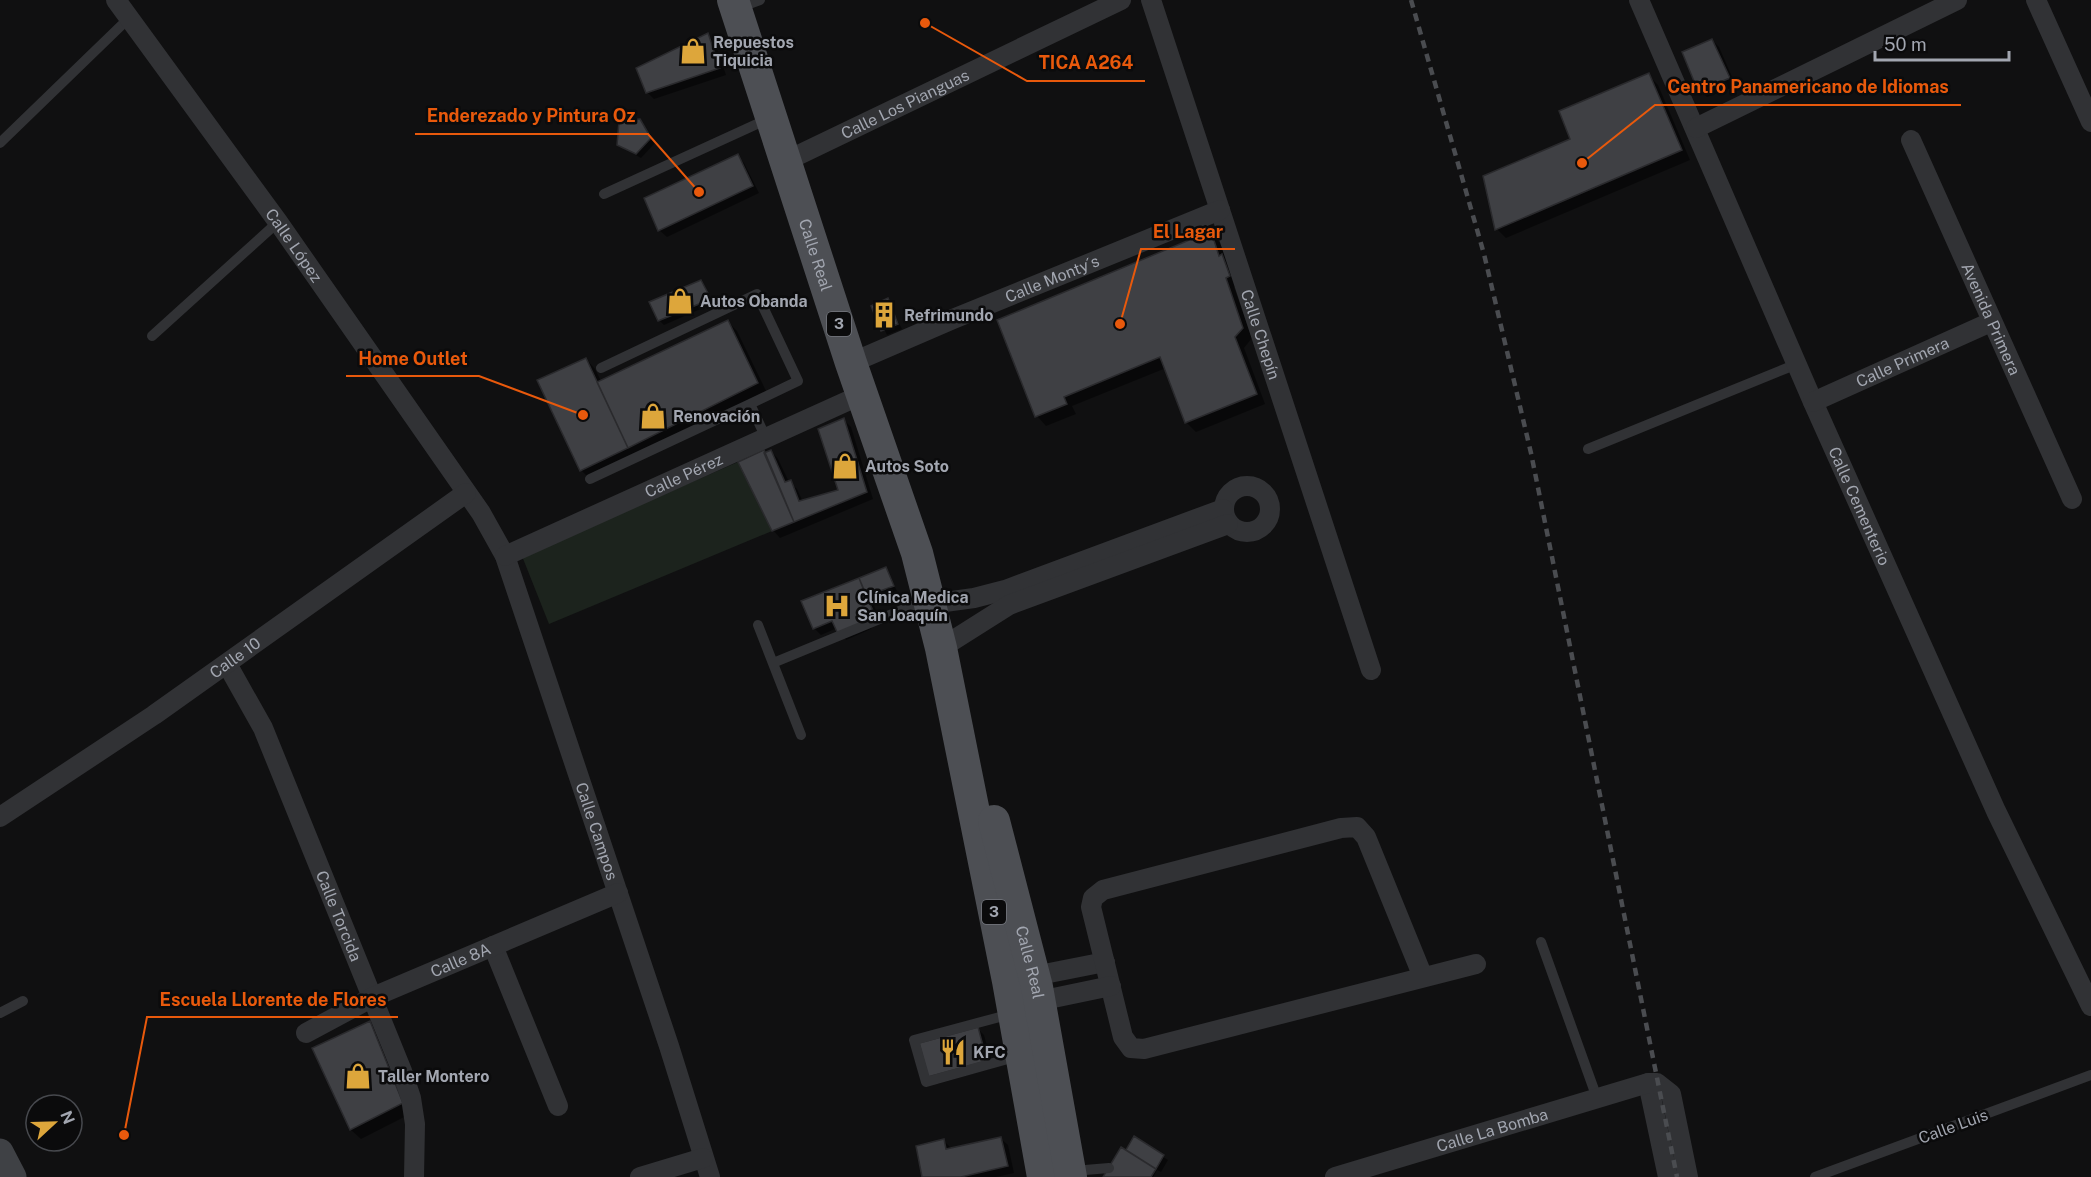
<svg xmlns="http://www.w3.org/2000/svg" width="2091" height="1177" font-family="'Public Sans',sans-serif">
<rect width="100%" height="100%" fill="#101011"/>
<path fill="#1c231d" d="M738 462 772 531 549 624 522 556Z"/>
<path fill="#0007" d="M708 35 715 42 726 75 654 99 647 92Z
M1712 40 1719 47 1736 86 1707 97 1700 90Z
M1648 75 1658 85 1690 160 1506 238 1497 229 1572 139Z
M640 120 655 143 641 158 618 145Z
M737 156 744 163 759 193 667 237 659 230Z
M1211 233 1220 243 1239 286 1234 287 1252 338 1244 348 1265 404 1196 432 1186 422 1166 368 1072 406 1076 414 1046 426 1037 416Z
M701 281 712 304 664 325 659 320Z
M887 300 902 329 887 335 873 307Z
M727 321 737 331 767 393 591 480 581 470 586 359 595 369 601 381Z
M844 420 851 427 873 499 780 538 773 530 771 451 778 459 789 482 797 489 803 502 840 491Z
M886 569 897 591 872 600 879 619 871 629 846 640 837 628 821 635 814 628Z
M370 1023 380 1032 412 1113 361 1139 351 1130 314 1049Z
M977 1028 984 1035 993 1068 937 1084Z
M1000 1138 1008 1145 1014 1173 996 1177H924L944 1141 952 1149Z
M1135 1139 1168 1160 1161 1172 1157 1170 1153 1177H1105Z"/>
<path fill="#3f4044" stroke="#2a2a2d" stroke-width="1.5" d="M708 33 720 68 646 93 636 68Z
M1712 39 1730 78 1698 91 1682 52Z
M1649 73 1682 150 1495 230 1483 176 1570 139 1559 111Z
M640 119 651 138 636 154 617 145 619 121Z
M738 154 753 186 658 231 644 198Z
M1211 231 1219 256 1222 254 1230 276 1226 278 1243 328 1235 337 1257 394 1185 423 1160 357 1064 397 1067 404 1035 417 997 320Z
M701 280 711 299 658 321 649 302Z
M888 298 898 324 881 331 871 306Z
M728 320 758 383 628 448 597 382Z
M586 358 628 448 580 471 537 380Z
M844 418 867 492 794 522 764 453 771 450 785 482 791 480 799 501 838 490 818 429Z
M764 450 794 522 772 531 738 462Z
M886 567 894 586 866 596 859 578Z
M859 578 873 611 864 622 838 634 832 621 813 629 801 601Z
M370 1021 403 1103 350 1130 312 1048Z
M978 1027 987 1061 928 1077 919 1043Z
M1134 1136 1164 1155 1156 1169 1126 1150Z
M1001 1137 1008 1166 961 1177H922L916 1146 944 1139 946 1149Z
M1121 1147 1156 1169 1151 1177H1103Z"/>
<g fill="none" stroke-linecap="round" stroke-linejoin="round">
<path stroke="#313235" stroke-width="10" d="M738 8 760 0
M0 143 129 18
M604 194 768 119
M152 336 278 222
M601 368 757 294 798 381 750 404 766 438
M1588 449 1797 364
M590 479 750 404
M758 625 801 735
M773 663 926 600
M1541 942 1597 1098
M0 1013 23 1001
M1011 1014 914 1040 926 1082 1018 1056
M1073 1171 1109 1168
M1815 1177 2091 1075"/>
<g stroke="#313235" stroke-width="20">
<path id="s1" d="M116 0 278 222 481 513 505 556 669 1046 710 1177"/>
<path id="s2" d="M1151 0 1371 670"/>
<path id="s3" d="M1639 0 1813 402 1996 811 2091 1006"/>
<path d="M2036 0 2091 122"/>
<path d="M1696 128 1957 0"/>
<path id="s4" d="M1911 140 2072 499"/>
<path id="s5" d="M786 161 1121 0"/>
<path id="s6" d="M851 363 953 319 1220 210"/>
<path id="s7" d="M1813 402 1991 322"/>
<circle cx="1247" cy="509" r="23"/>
<path id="s8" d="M505 556 863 394"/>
<path d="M930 604 974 598 1005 590 1223 509"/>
<path d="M941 648 1009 605 1228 524"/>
<path id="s9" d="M227 664 263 728 402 1071 411 1098 415 1124 414 1177"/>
<path id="s10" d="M0 817 154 715 466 493"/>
<path d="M493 946 558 1106"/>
<path d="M1034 976 1105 962"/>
<path d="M1423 977 1366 837 1357 827 1341 828 1103 890 1093 898 1091 907 1123 1037 1131 1048 1144 1049 1476 964"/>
<path d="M1039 1001 1111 986"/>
<path id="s11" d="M306 1033 373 997 618 893"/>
<path d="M1648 1083 1668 1177"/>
<path d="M640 1177 703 1158"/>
<path id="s12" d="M1335 1177 1648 1083H1657L1671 1094 1688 1177"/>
</g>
<path stroke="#3f4145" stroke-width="27" d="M0 1152 13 1177"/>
<g stroke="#4d4f54" stroke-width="32">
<path id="s13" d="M733 0 851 363 917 553 941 648 1008 981 1043 1177"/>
<path id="s14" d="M994 821 1037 987 1071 1177"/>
</g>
<path stroke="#4a4c50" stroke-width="4.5" stroke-dasharray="8 6" stroke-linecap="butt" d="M1411 0 1484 254 1531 453 1677 1177"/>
</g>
<defs>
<g id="shop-bare" transform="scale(2.07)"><path d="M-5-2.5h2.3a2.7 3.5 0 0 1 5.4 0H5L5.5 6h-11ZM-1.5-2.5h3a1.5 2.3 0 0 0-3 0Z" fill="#dda63b" stroke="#0b0b0c" stroke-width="2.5" paint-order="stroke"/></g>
<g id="building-bare" transform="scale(2.07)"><path d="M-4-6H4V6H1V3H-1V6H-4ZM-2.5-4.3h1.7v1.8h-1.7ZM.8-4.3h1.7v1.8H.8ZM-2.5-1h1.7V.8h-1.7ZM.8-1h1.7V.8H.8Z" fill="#dda63b" stroke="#0b0b0c" stroke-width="2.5" paint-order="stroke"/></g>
<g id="hospital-bare" transform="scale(2.07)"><path d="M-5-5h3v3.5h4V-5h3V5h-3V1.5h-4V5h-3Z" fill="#dda63b" stroke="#0b0b0c" stroke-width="2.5" paint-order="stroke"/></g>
<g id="restaurant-bare" transform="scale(2.07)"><path d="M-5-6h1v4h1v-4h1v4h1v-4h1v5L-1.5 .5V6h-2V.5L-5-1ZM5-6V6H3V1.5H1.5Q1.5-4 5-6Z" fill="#dda63b" stroke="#0b0b0c" stroke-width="2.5" paint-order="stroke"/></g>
</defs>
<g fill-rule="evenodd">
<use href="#shop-bare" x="693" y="51"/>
<use href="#shop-bare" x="680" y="301"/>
<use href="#building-bare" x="884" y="315"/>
<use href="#shop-bare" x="653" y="416"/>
<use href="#shop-bare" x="845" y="466"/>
<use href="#hospital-bare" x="837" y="606"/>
<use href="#restaurant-bare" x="953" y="1052"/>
<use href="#shop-bare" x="358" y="1076"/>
</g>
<g text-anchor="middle" stroke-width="5" stroke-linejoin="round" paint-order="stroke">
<g fill="#0b0b0c" stroke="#75787f" stroke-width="1.5">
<rect x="827" y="312" width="24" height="24" rx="4.5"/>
<rect x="982" y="900" width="24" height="24" rx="4.5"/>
</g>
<g font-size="15" font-weight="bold" fill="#a2a6b0">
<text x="839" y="329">3</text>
<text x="994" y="917">3</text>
</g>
<g font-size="16" font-weight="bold" fill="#a2a6b0" stroke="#0b0b0c" text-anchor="start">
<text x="713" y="48">Repuestos<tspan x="713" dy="18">Tiquicia</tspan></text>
<text x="700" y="307">Autos Obanda</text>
<text x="904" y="321">Refrimundo</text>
<text x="673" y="422">Renovación</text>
<text x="865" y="472">Autos Soto</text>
<text x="857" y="603">Clínica Medica<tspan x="857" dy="18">San Joaquín</tspan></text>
<text x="973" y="1058">KFC</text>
<text x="378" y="1082">Taller Montero</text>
</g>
<g font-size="16" fill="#a2a6b0" stroke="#0b0b0c">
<text dy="6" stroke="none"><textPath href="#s5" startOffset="132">Calle Los Pianguas</textPath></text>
<text dy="6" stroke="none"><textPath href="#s1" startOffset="303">Calle López</textPath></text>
<text dy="6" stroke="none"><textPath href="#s13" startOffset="268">Calle Real</textPath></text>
<text dy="6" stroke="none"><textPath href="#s6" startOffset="218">Calle Monty´s</textPath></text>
<text dy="6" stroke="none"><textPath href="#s4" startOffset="196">Avenida Primera</textPath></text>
<text dy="6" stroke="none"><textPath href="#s2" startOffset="352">Calle Chepín</textPath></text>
<text dy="6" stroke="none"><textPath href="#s7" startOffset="98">Calle Primera</textPath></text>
<text dy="6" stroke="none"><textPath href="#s8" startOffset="196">Calle Pérez</textPath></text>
<text dy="6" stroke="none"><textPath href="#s3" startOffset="552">Calle Cementerio</textPath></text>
<text dy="6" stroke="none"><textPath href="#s10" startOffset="284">Calle 10</textPath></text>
<text dy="6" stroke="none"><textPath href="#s1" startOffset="969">Calle Campos</textPath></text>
<text dy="6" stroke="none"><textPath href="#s9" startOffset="276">Calle Torcida</textPath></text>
<text dy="6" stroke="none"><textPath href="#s11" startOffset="171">Calle 8A</textPath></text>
<text dy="6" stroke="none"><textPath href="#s14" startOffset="146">Calle Real</textPath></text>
<text transform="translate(1953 1126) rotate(-20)" y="6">Calle Luis</text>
<text dy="6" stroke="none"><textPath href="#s12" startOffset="164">Calle La Bomba</textPath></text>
</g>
</g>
<path fill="none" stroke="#e8590c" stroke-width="2" d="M925 23L1027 81H1145M1582 163L1655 105H1961M699 192L648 134H415M1120 324L1141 249H1235M583 415L479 376H346M124 1135L147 1017H398"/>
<g fill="#e8590c" stroke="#0b0b0c" stroke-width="2">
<circle cx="925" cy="23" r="6"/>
<circle cx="1582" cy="163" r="6"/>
<circle cx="699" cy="192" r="6"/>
<circle cx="1120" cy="324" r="6"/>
<circle cx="583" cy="415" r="6"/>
<circle cx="124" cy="1135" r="6"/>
</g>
<g font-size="18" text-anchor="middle" font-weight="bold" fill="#e8590c" stroke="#0b0b0c" stroke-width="5" stroke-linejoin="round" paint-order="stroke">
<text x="1086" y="69">TICA A264</text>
<text x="1808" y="93">Centro Panamericano de Idiomas</text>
<text x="531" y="122">Enderezado y Pintura Oz</text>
<text x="1188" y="238">El Lagar</text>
<text x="413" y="365">Home Outlet</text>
<text x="273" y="1006">Escuela Llorente de Flores</text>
</g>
<g transform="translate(54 1123) rotate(68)"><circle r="28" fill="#0b0b0c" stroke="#47494e" stroke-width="1.5"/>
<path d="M0-4.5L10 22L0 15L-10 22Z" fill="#dda63b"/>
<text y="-9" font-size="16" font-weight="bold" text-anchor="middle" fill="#a2a6b0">N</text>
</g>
<path d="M1875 51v9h134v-9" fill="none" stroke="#a2a6b0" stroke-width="3"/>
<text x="1884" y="51" font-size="18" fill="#a2a6b0" stroke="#0b0b0c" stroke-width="4.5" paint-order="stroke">50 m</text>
</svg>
